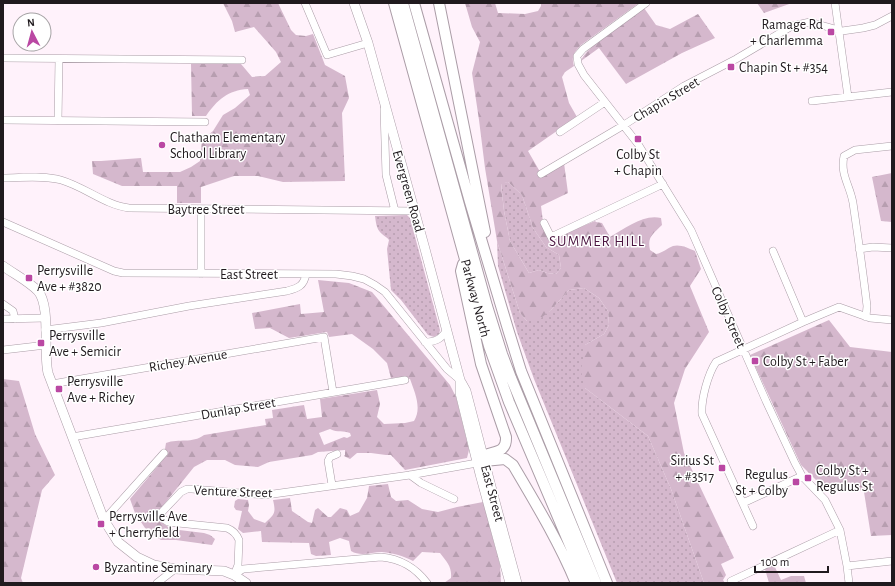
<svg xmlns="http://www.w3.org/2000/svg" width="895" height="586" font-family="'Alegreya Sans',sans-serif">
<defs>
<pattern id="green-dots" width="8" height="8" patternUnits="userSpaceOnUse"><rect width="8" height="8" fill="#d5b8cd"/><path d="M2 2h.1M6 6h.1" fill="none" stroke="#b79eb0" stroke-width="1.8" stroke-linecap="round"/></pattern>
<pattern id="forest-firs" width="22" height="20" patternUnits="userSpaceOnUse"><rect width="22" height="20" fill="#d5b8cd"/><path d="M5 1l3.5 6h-7zM16 11l3.5 6h-7z" fill="#b79eb0"/></pattern>
</defs>
<rect width="100%" height="100%" fill="#fff2fb"/>
<path fill="url(#green-dots)" d="M508 182 522 195 533 228 546 247 559 255 561 268 556 274 547 273 539 270 529 273 510 241 504 211 501 183Z
M407 215 410 218 440 330 439 334 434 337 428 335 401 300 391 290 387 249 389 240C387 237 385 237 382 234 376 229 376 222 375 216Z
M497 241 520 313 527 321 550 311 569 290 584 288 599 298 608 311 609 325 604 334 585 345V388L648 436 671 489 704 583H617L534 379 517 332 498 266Z"/>
<path fill="url(#forest-firs)" fill-rule="evenodd" d="M223 3H278L291 30 296 35 306 36 313 34 325 65 345 76 349 98 342 113 345 181 283 182 258 176H234L201 187V203H177V186H122L93 174 92 161H101L141 158 143 172H180L191 167 200 161 202 140 213 131 223 115 235 108 250 95 248 89C228 90 217 100 206 116H192L191 64H241L252 77 265 76 281 62 276 52 254 27 235 32 232 21Z
M465 3H495L498 13 525 14 538 11 541 6V3H639L581 45C574 52 571 57 574 66L565 72 562 77 569 103 577 117 528 151 543 177 564 163 568 193 541 206 543 222 554 238 595 221 596 222 602 223 610 237C626 228 643 214 661 218L662 225C653 234 647 237 650 250L656 254C663 253 667 248 673 246 680 244 688 248 695 251L701 269 690 286 709 332 685 369 674 403 684 453 734 558 721 564 726 575 723 580 725 583H704L671 489 648 436 585 388 581 371 585 345 604 334 609 325 608 311 599 298 584 288 569 290 550 311 537 321H527L520 313 497 241 485 168 479 120 472 73 480 42 472 27ZM508 182 522 195 533 228 546 247 559 255 561 268 556 274 547 273 539 270 529 273 510 241 504 211 501 184Z
M757 3H792L764 13Z
M644 8 656 25 670 29 698 14 715 38 682 53 626 84 599 48 581 61C586 46 630 19 644 8Z
M892 173V222L881 221 872 177Z
M318 280 349 283 372 292 450 385 456 397 469 450 467 458 405 470 391 455H386L371 453H357L350 459 344 456 345 455V450L318 452 312 455 269 462 258 467 235 465 225 460H207L194 467 158 512 157 519 171 529 204 533 210 535 215 539 212 545 176 540H161L147 531 135 513 130 499 168 454 165 449 166 443C179 438 192 444 204 435L266 425 265 419 273 418 272 410 304 405 307 419 322 417 320 399 377 390 380 404 377 417 384 424 405 423 414 421C422 408 415 393 410 379L403 377 391 378 387 363 373 349 352 334 329 337 327 332 289 338 270 328 255 329 252 313 300 304 301 314 324 312ZM330 429C338 433 343 430 350 433L351 436 347 438 344 437 324 445 319 433Z
M829 320 850 347 892 352V535L871 536 864 492 856 488 837 490H826L801 465 750 355Z
M3 379 19 381 35 434 55 475 42 490 21 578 23 583H3Z
M388 484 391 497 396 501 408 500 422 509 438 512 457 507 483 502 500 565 501 583H444L451 578C452 567 447 562 440 553L422 552 413 561C404 556 393 553 382 552 371 552 361 557 351 551L349 541 340 538 329 542 331 555 316 556 311 554 309 543 262 542 261 531 243 533 238 529 242 511 236 510 234 507 235 501 238 499 248 500 249 505 248 511 254 519 265 523C275 514 276 513 273 500L290 498 292 511 308 522 312 523 315 510 318 508 328 517H331L340 508 347 510 350 516 359 512 367 498 369 486Z
M774 565 781 580 791 576H804L806 583H769L765 569Z"/>
<g fill="none" stroke-linecap="round" stroke-linejoin="round">
<g stroke="#ab9da7" stroke-width="8">
<path id="minor" d="M305 3 327 55 368 43
M646 3 583 49 577 56 578 64 584 75 638 144 691 230 766 401 795 463 802 476 825 500 840 530 847 566 849 583
M835 3 848 97
M3 58 242 60
M812 101 892 92
M384 109 386 175 395 211
M3 120 205 122
M58 121 59 59
M560 132 605 102
M541 174 624 125 684 86 736 59 792 26 810 22 842 31 863 28 875 25 892 16
M3 178C22 178 43 175 61 180 85 187 105 205 129 208L415 211
M201 209V274
M3 222 114 271 123 273 336 274 352 276 364 279 375 285 385 292 447 369 460 380
M544 223 551 237 663 184
M859 249 873 247 892 248
M773 251 803 322
M3 304 13 311 15 319
M866 317 867 306C863 272 858 237 853 203 850 185 840 175 844 156L855 150 892 146
M3 319 45 318
M45 330 101 323 189 306 287 291C298 288 304 286 306 274
M425 342C436 342 441 339 447 330
M3 350 46 345
M52 384 324 337 333 392
M72 437 405 380
M410 475 421 483 454 499
M332 485 328 461 330 457 337 454
M743 503 802 476
M104 520 164 453
M753 526 702 414C701 399 708 374 716 362L803 322 839 307 870 318 892 320
M847 566 892 561
M235 574 243 569 381 557C401 559 415 567 427 583
M234 575 238 565 239 540C237 535 232 530 227 528L168 522 162 518V512L181 492 187 489H192L266 495 410 475 477 463
M731 581 840 530
M157 583 175 569"/>
</g>
<g stroke="#ab9da7" stroke-width="10">
<path id="major" d="M354 3 368 43 425 249 460 380V393L480 474 510 583
M3 266C14 274 28 281 38 291 51 306 43 352 48 373L104 520 118 542 137 557 154 565 175 569 224 571 234 575 246 583
M461 382 466 391 494 498 517 583"/>
</g>
<g stroke="#ab9da7" stroke-width="12">
<path id="highway" d="M394 3 489 346 509 402 586 583
M403 3 487 306 502 354 511 378 596 583
M414 3 470 202 508 329 521 371 607 583
M439 3 485 232
M463 264 461 271 481 364 506 437C507 459 484 447 477 463
M484 461 505 459 513 465C536 504 559 542 576 583"/>
</g>
<use href="#minor" stroke="#fff" stroke-width="7"/>
<use href="#major" stroke="#fff" stroke-width="9"/>
<use href="#highway" stroke="#fff" stroke-width="10"/>
</g>
<g fill="#ba48a3" stroke="#fff" stroke-width="1.5">
<rect x="827" y="28" width="8" height="8" rx="2"/>
<rect x="727" y="63" width="8" height="8" rx="2"/>
<rect x="634" y="135" width="8" height="8" rx="2"/>
<circle cx="162" cy="145" r="4"/>
<rect x="25" y="274" width="8" height="8" rx="2"/>
<rect x="37" y="339" width="8" height="8" rx="2"/>
<rect x="751" y="357" width="8" height="8" rx="2"/>
<rect x="55" y="385" width="8" height="8" rx="2"/>
<rect x="718" y="464" width="8" height="8" rx="2"/>
<rect x="804" y="474" width="8" height="8" rx="2"/>
<rect x="792" y="478" width="8" height="8" rx="2"/>
<rect x="97" y="520" width="8" height="8" rx="2"/>
<circle cx="96" cy="567" r="4"/>
</g>
<g text-anchor="middle" stroke-width="3" stroke-linejoin="round" paint-order="stroke">
<g font-size="14" fill="#201a1e" stroke="#fff" text-anchor="start">
<text x="823" y="29" text-anchor="end">Ramage Rd<tspan x="823" dy="16">+ Charlemma</tspan></text>
<text x="739" y="72">Chapin St + #354</text>
<text x="170" y="142">Chatham Elementary<tspan x="170" dy="16">School Library</tspan></text>
<text x="638" y="159" text-anchor="middle">Colby St<tspan x="638" dy="16">+ Chapin</tspan></text>
<text x="37" y="275">Perrysville<tspan x="37" dy="16">Ave + #3820</tspan></text>
<text x="49" y="340">Perrysville<tspan x="49" dy="16">Ave + Semicir</tspan></text>
<text x="763" y="366">Colby St + Faber</text>
<text x="67" y="386">Perrysville<tspan x="67" dy="16">Ave + Richey</tspan></text>
<text x="714" y="465" text-anchor="end">Sirius St<tspan x="714" dy="16">+ #3517</tspan></text>
<text x="816" y="475">Colby St +<tspan x="816" dy="16">Regulus St</tspan></text>
<text x="788" y="479" text-anchor="end">Regulus<tspan x="788" dy="16">St + Colby</tspan></text>
<text x="109" y="521">Perrysville Ave<tspan x="109" dy="16">+ Cherryfield</tspan></text>
<text x="104" y="572">Byzantine Seminary</text>
</g>
<g font-size="14" fill="#201a1e" stroke="#fff">
<text transform="translate(666 99) rotate(-31)" y="5">Chapin Street</text>
<text transform="translate(409 191) rotate(74)" y="5">Evergreen Road</text>
<text x="206" y="214">Baytree Street</text>
<text x="249" y="279">East Street</text>
<text transform="translate(476 298) rotate(75)" y="5">Parkway North</text>
<text transform="translate(729 317) rotate(66)" y="5">Colby Street</text>
<text transform="translate(188 360) rotate(-10)" y="5">Richey Avenue</text>
<text transform="translate(238 408) rotate(-10)" y="5">Dunlap Street</text>
<text transform="translate(233 491) rotate(2)" y="5">Venture Street</text>
<text transform="translate(493 493) rotate(75)" y="5">East Street</text>
</g>
<g font-size="15" letter-spacing="1" fill="#4c1641" stroke="#fff">
<text x="597" y="246">SUMMER HILL</text>
</g>
</g>
<rect width="895" height="586" fill="none" stroke="#201a1e" stroke-width="8"/>
<g transform="translate(32 32) rotate(354)"><circle r="19" fill="#ffffff" stroke="#a6a3a5"/>
<path d="M0-3L7 15L0 10L-7 15Z" fill="#ba48a3"/>
<text y="-6" font-size="11" font-weight="bold" text-anchor="middle" fill="#201a1e">N</text>
</g>
<path d="M755 566v6h73v-6" fill="none" stroke="#201a1e" stroke-width="2"/>
<text x="761" y="566" font-size="12" fill="#201a1e" stroke="#ffffff" stroke-width="3" paint-order="stroke">100 m</text>
</svg>
